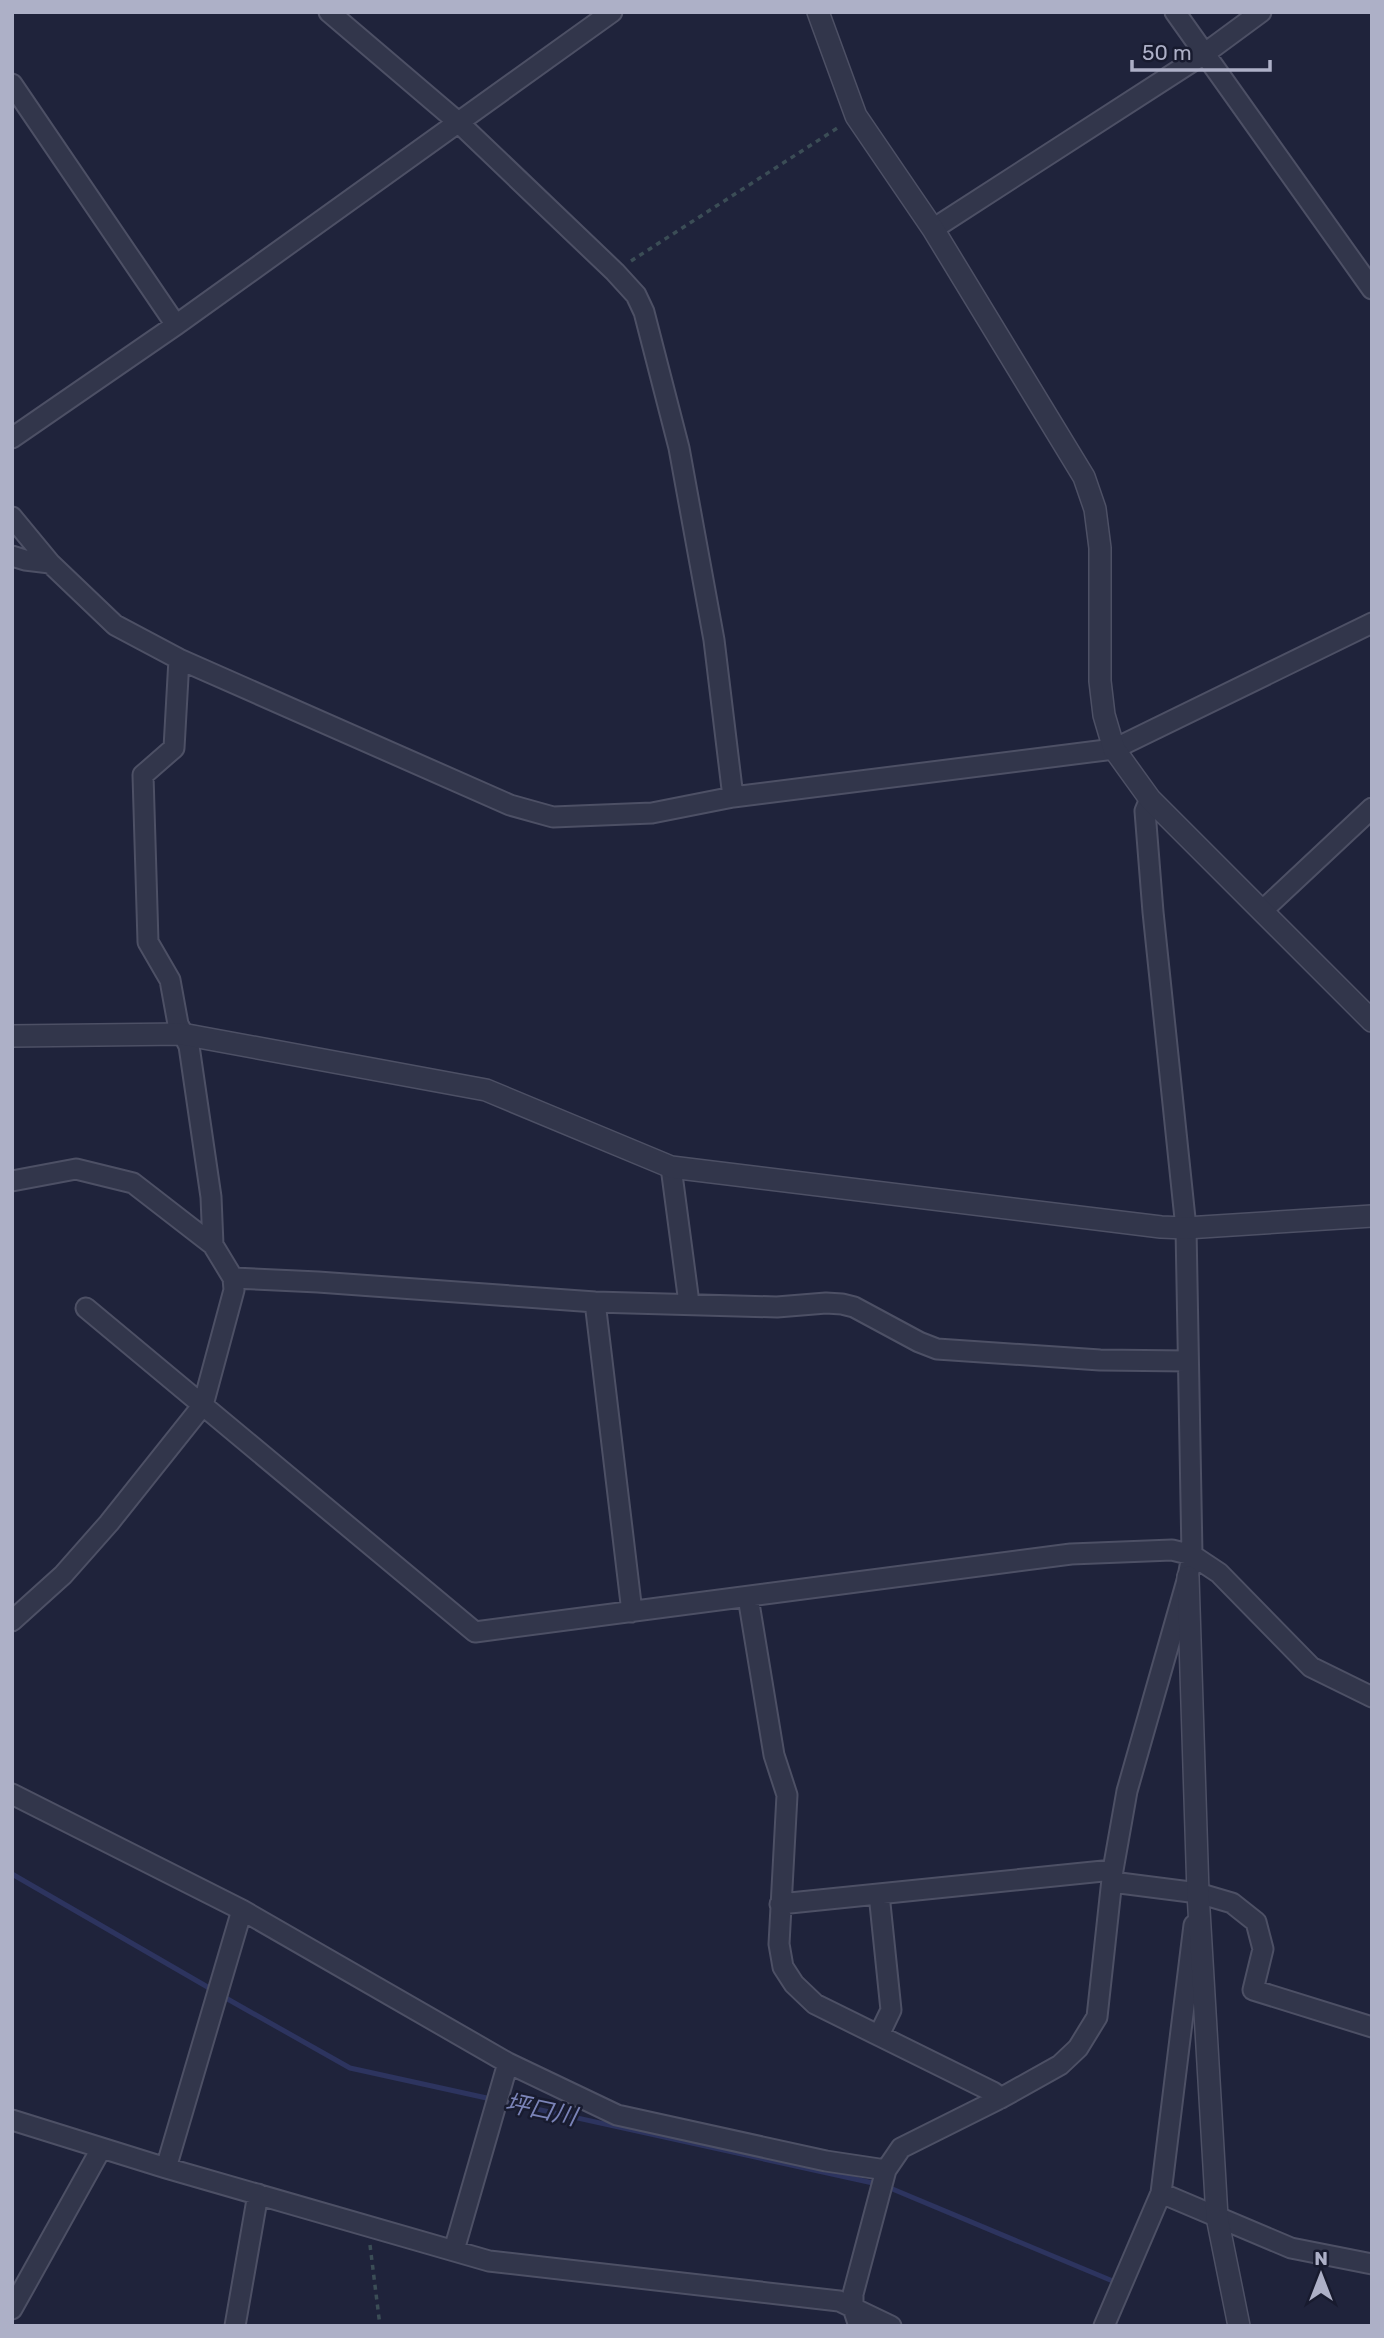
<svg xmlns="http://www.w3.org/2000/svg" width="1384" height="2338" font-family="Rubik,'Noto Sans JP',sans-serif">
<rect width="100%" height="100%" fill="#1f233b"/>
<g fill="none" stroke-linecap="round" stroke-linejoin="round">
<path stroke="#2d345f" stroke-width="5" d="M12 1874 211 1989
M224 1997 350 2068 873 2183
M890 2188 1115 2282"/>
<g stroke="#4d5065" stroke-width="23">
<path id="minor" d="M329 12 458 122 615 272 636 295 644 312 679 448 714 640 733 797
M1175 12 1372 289
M12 84 176 325
M933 229 1204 54 1261 12
M12 438 176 325 612 12
M12 517 50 563
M12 556 25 560 50 563 115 625 179 659 510 805 553 817 652 813 733 797 1114 749 1372 623
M1262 911 1372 808
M671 1167 689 1303
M12 1181 76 1169 133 1183 213 1245
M233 1278 318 1282 595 1302 777 1307 826 1303 842 1304 854 1307 919 1342 937 1349 1100 1360 1188 1361
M595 1302 632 1612
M86 1308 475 1632 1071 1554 1172 1550 1192 1555 1219 1573 1311 1667 1372 1697
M748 1597 774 1755 787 1795 779 1944 783 1967 794 1984 815 2004 993 2092 1001 2098
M12 1621 63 1575 109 1523 203 1405 234 1290 233 1278 213 1245 211 1197 189 1046 178 1024 170 980 148 942 143 775 174 748 179 659
M12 1794 242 1910 508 2063 617 2115 826 2161 886 2170
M1112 1882 1198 1893 1232 1903 1256 1922 1263 1949 1253 1990 1372 2027
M780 1904 1113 1870
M879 2035 891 2010 879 1894
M12 2120 166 2168 489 2261 839 2301 891 2326
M166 2168 242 1910
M1161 2193 1291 2248 1372 2264
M454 2250 508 2063
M12 2309 101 2149
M235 2326 258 2194
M859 2326 853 2308V2294L886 2170 901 2148 1001 2098 1060 2065 1078 2048 1097 2017 1113 1870 1127 1791 1188 1577 1192 1555 1186 1228 1153 912 1145 811 1150 799
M1104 2326 1161 2193 1194 1925"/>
</g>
<g stroke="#4d5065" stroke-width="24">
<path id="tertiary" d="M818 12 856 116 933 229 1084 477 1095 509 1100 548V681L1104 715 1114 749 1150 799 1372 1021
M12 1036 182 1034 486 1090 671 1167 1161 1227 1186 1228 1372 1216
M1188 1577 1198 1893 1217 2217 1239 2326"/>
</g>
<path stroke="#3b4d56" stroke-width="3.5" stroke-dasharray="5 5" stroke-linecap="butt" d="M631 261 839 127
M370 2245 380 2326"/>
<use href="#minor" stroke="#32364b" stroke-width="19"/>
<use href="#tertiary" stroke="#32364b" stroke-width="21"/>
</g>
<g text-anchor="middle" stroke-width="5" stroke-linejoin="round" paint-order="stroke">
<g font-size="24" font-style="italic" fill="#7a83b7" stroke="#181b2f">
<text transform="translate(541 2110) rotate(12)" y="8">坪口川</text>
</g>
</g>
<rect width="1384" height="2338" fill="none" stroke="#adb0c7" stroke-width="28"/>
<g transform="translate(1321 2275)" stroke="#181b2f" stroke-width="5" paint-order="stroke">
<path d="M0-5L12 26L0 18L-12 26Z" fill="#adb0c7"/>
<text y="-10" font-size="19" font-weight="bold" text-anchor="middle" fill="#adb0c7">N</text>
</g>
<path d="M1132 60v10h138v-10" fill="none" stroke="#adb0c7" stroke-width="3.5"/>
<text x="1142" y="60" font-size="21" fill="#adb0c7" stroke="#181b2f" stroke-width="5" paint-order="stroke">50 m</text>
</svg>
